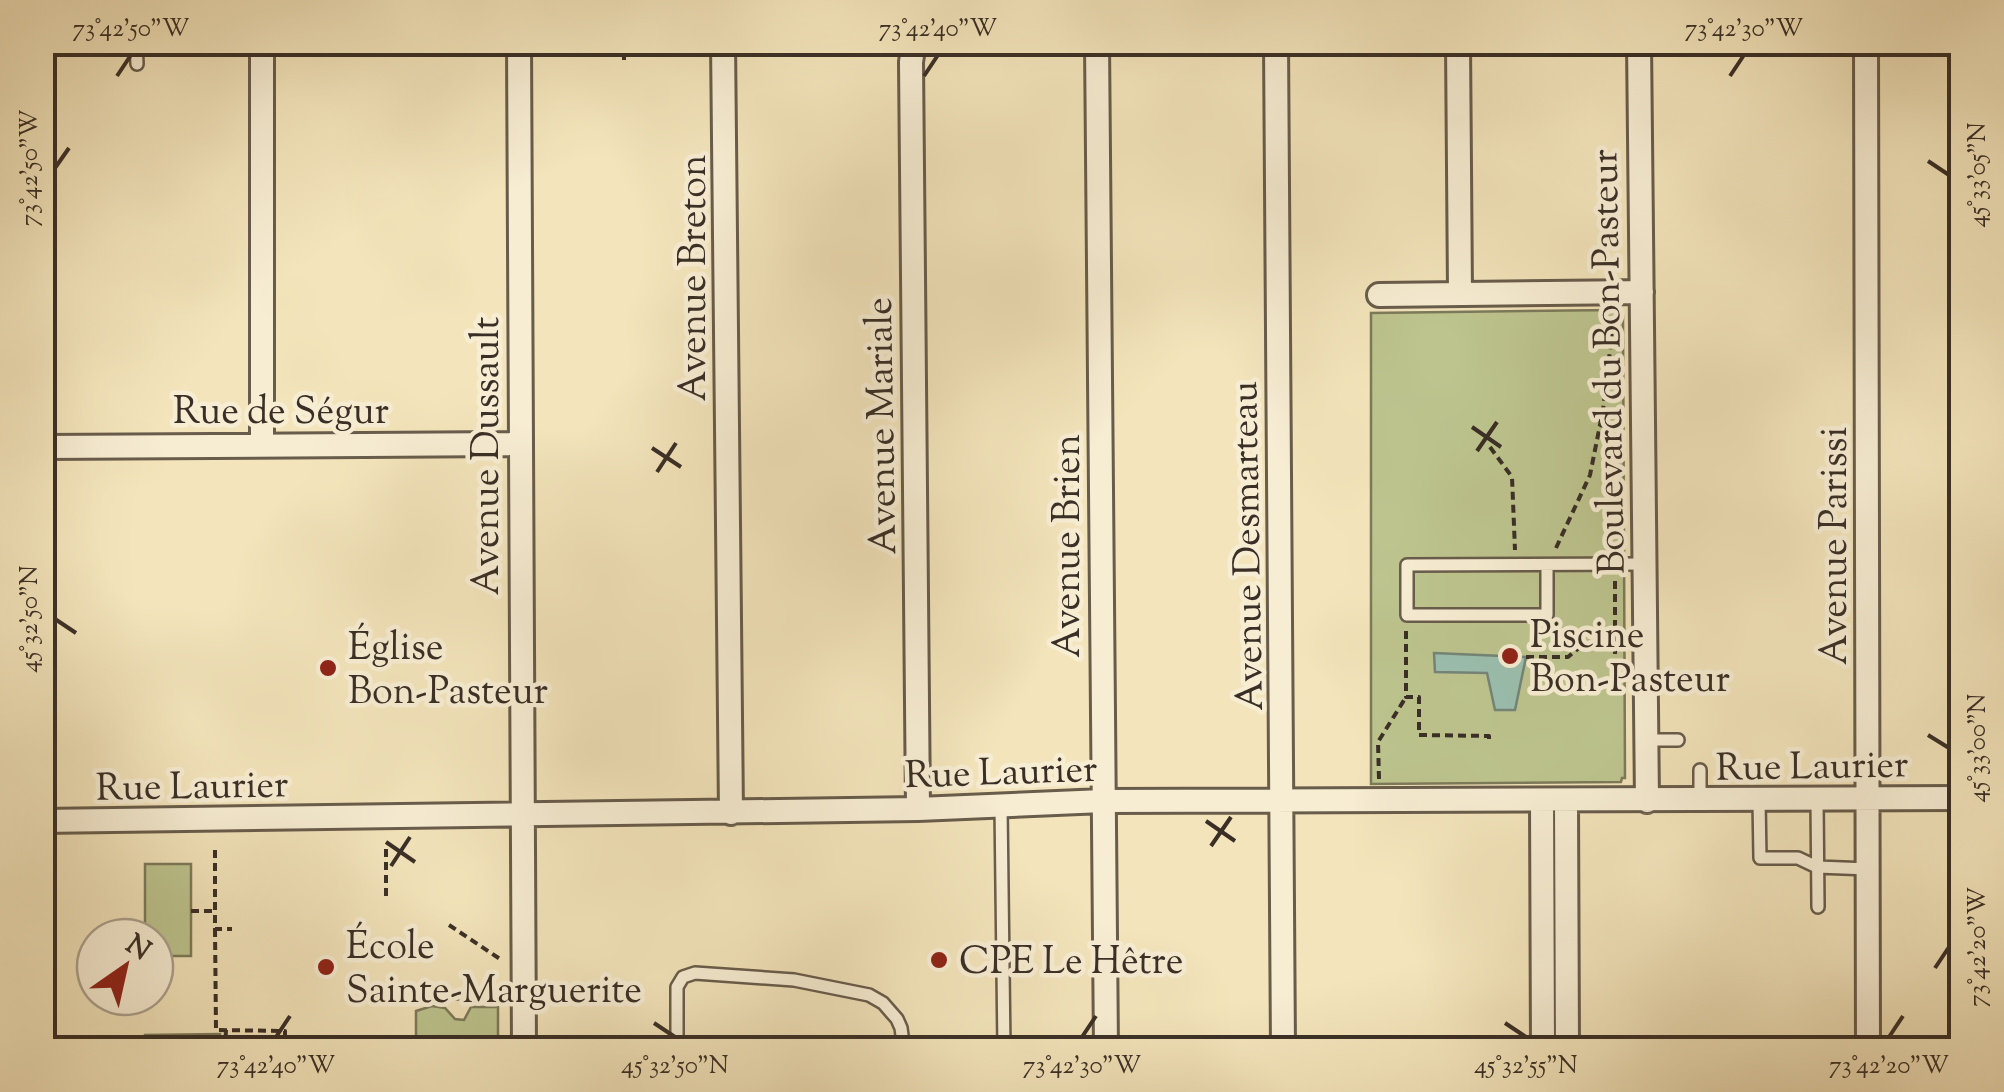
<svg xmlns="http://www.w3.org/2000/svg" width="2004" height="1092" font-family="'Sorts Mill Goudy',serif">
<rect width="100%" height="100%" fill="#f3e4bb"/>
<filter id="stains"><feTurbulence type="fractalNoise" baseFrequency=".002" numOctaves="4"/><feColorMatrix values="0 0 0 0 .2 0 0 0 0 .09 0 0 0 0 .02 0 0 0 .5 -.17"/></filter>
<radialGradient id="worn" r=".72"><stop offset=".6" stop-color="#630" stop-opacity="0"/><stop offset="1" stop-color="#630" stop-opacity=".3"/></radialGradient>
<path fill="#bdc48e" stroke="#7c7a5a" stroke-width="2.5" d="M1614 310 1623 316 1625 778H1622L1621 782 1371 784V313Z
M145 864H191V956H155V937H145Z
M432 1006 445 1008 455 1019 464 1020 471 1007H498V1049H416V1011Z
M220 1034V1049H145V1035Z"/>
<path fill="#9bbfaf" stroke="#748578" stroke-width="2.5" d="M1434 653 1526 657 1515 710H1495L1487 673 1435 672Z"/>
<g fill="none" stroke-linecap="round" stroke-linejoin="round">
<g stroke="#685c4b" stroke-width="16">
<path id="service" d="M136 42 137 64
M1547 565V615H1407V565L1644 564
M1646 740H1678
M1700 770V801
M1759 800 1760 858H1798L1817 867 1869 869
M1817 800 1818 907
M1001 806 1004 1050
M677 1050V987L683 977 695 973 794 980 869 995 883 1003 897 1019 901 1028 904 1050"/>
</g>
<g stroke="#685c4b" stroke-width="28">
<path id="minor" d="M262 42V445
M519 42 524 1050
M723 42 731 813
M914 42 911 62 918 809
M1097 42 1106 1050
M1276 42 1283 1050
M1458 42 1460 293
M1639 42 1647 801
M1866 42 1868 1050
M1379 295 1642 292
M42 447 520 444
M1542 801 1543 1050
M1566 801 1567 1050
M42 821 918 809 1103 801 1962 798"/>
</g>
<path stroke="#3a2f26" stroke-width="4" stroke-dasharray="8 5" stroke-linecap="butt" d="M624 60V52
M1600 425 1612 428
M1490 447 1512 477 1515 550
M1556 548 1590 475 1603 410 1613 325 1619 314
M1615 581V666
M1406 631V697H1419V735L1489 736V739
M1578 634 1580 647
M1526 657H1568L1580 647H1615
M1379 779 1378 742 1406 697
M386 849V898
M215 850V929H232
M191 911H215
M449 925 500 959
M215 929 216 1030 285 1031V1050
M415 999 500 998
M225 1050 226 1030"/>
<use href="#service" stroke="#f7edd3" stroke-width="11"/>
<use href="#minor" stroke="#f7edd3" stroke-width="22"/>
</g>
<path fill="none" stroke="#3a2f26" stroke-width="4" d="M117 76 131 55M924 76 938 55M1730 76 1744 55M1928 161 1949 175M55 168 69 148M1472 427 1501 447M652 448 681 467M1477 451 1497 422M657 472 676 443M55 619 76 633M1928 735 1949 748M1206 821 1235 841M386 842 415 862M1211 846 1231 817M391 866 410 837M1935 968 1949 947M654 1023 675 1037M1505 1023 1526 1037M276 1037 290 1016M1082 1037 1096 1016M1889 1037 1903 1016"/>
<g fill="#8f2418" stroke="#f7edd3" stroke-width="4">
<circle cx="1510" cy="656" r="10"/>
<circle cx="328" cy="668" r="10"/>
<circle cx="939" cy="960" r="10"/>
<circle cx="326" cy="967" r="10"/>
</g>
<g text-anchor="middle" stroke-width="9" stroke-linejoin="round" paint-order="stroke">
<g font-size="38" fill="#3a2f26" stroke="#f7edd3">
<text transform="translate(692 278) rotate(-90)" y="13">Avenue Breton</text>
<text transform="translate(1607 362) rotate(-91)" y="13">Boulevard du Bon-Pasteur</text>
<text x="281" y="423">Rue de Ségur</text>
<text transform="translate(880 426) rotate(-91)" y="13">Avenue Mariale</text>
<text transform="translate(485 456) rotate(-90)" y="13">Avenue Dussault</text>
<text transform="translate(1066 546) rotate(-90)" y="13">Avenue Brien</text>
<text transform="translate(1246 546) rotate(-91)" y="13">Avenue Desmarteau</text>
<text transform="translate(1833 546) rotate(-90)" y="13">Avenue Parissi</text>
<text transform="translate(1812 765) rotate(-1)" y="13">Rue Laurier</text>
<text transform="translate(1001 771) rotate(-2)" y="13">Rue Laurier</text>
<text transform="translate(192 785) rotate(-1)" y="13">Rue Laurier</text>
</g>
<g font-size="38" fill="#3a2f26" stroke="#f7edd3" text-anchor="start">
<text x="1530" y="647">Piscine<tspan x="1530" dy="44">Bon-Pasteur</tspan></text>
<text x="348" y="659">Église<tspan x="348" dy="44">Bon-Pasteur</tspan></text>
<text x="346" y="958">École<tspan x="346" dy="44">Sainte-Marguerite</tspan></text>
<text x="959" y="973">CPE Le Hêtre</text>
</g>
</g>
<rect width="2004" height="1092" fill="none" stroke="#f3e4bb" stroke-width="110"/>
<g transform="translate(125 967) rotate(34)"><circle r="48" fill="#f7edd3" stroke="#aba18e" stroke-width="2.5"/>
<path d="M0-8L18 38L0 25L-18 38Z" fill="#8f2418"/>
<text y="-15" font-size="28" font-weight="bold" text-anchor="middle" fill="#3a2f26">N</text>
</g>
<rect x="55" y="55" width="1894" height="982" fill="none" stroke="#3a2f26" stroke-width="4"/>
<g font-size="25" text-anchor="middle" fill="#3a2f26">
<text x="131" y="36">73°42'50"W</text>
<text x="938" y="36">73°42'40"W</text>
<text x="1744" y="36">73°42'30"W</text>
<text transform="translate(28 168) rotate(-90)" y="9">73°42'50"W</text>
<text transform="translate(1976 175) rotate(-90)" y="9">45°33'05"N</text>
<text transform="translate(28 619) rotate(-90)" y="9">45°32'50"N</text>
<text transform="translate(1976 748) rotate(-90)" y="9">45°33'00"N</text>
<text transform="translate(1976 947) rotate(-90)" y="9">73°42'20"W</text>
<text x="276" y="1073">73°42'40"W</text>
<text x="675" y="1073">45°32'50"N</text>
<text x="1082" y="1073">73°42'30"W</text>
<text x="1526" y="1073">45°32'55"N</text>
<text x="1889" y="1073">73°42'20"W</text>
</g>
<rect width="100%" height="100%" filter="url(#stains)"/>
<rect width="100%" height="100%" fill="url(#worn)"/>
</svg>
